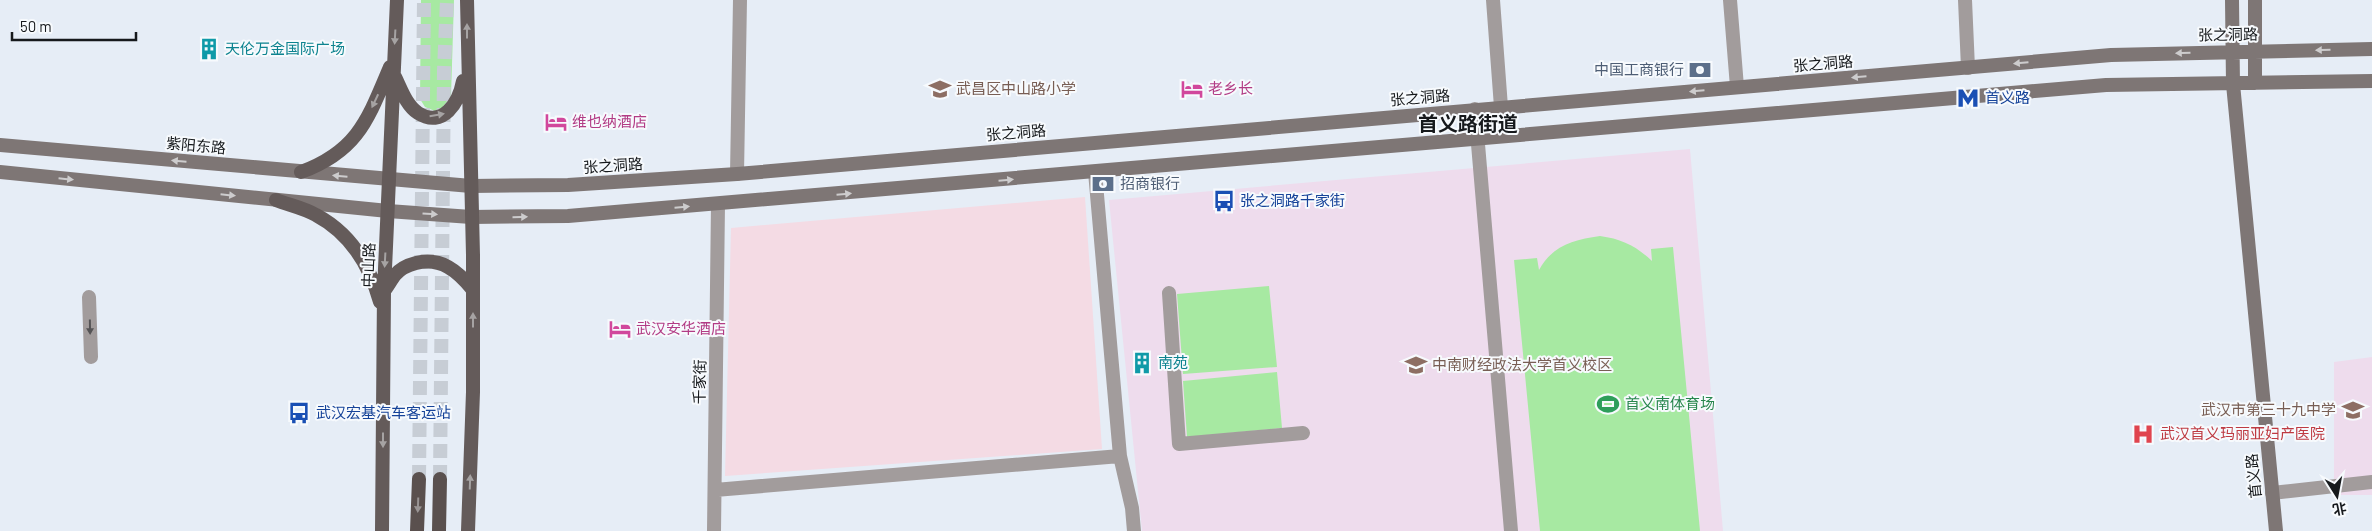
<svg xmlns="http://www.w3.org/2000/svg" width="2372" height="531" font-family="Barlow,'Noto Sans SC',sans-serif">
<rect width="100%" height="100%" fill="#e6edf6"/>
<path fill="#f4dbe4" d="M1085 197 1102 449 725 476 731 228Z"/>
<path fill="#eedced" d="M1690 149 1723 531H1142L1109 200Z
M2372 357V495H2334V362Z"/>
<path fill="#a7e9a2" d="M421 0H454L451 96 441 109 435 111 425 107 420 99Z
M1600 236C1622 239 1636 246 1652 261L1651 249 1673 247 1700 531H1540L1514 260 1537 258 1539 270C1553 245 1573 240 1600 236Z
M1269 286 1277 367 1183 374 1177 294Z
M1277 372 1282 428 1187 437 1183 381Z"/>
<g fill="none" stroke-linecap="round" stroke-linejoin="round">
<path stroke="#c7cdd5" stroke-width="14" stroke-dasharray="14 7" stroke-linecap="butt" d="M419 479 424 0
M440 479 444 70 447 0"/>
<path stroke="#a29c9c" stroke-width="14" d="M1493 0 1501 107
M1730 0 1737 87
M1965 0 1968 68
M1475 109 1511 531
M1095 172 1120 456 1132 508 1134 531
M737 174 740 0
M1169 293 1179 444 1303 433
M89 297 91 357
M715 490 1120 456
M2272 493 2372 482
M714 531 718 204"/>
<path stroke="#7e7675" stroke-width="14" d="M2232 0 2233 84 2276 531
M2255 83V0
M0 145 471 186 568 185 737 174 2111 55 2372 49
M0 172 388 211 471 217 568 216 2106 85 2372 81"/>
<path stroke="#645b5a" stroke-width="14" d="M467 0 473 255V392L468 531
M395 77C401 89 406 105 418 113 443 129 459 102 463 81
M301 172C358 151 368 119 390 67
M276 200C289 205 304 208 316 215 350 233 370 266 380 302
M384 291C388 286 391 280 395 275 400 269 408 265 416 263 441 257 458 271 473 290
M382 531 384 291 397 0"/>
<path stroke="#5a504e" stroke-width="14" d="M417 531 419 479
M439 531 440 479"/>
</g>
<defs><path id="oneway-solid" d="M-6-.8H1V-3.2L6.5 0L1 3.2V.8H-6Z" transform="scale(1.25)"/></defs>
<g fill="#a6a3a3">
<use href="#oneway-solid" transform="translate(467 31) rotate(-90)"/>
<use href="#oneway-solid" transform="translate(395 37) rotate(93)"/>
<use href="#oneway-solid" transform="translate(375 101) rotate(115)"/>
<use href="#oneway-solid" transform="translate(437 115) rotate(-10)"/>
<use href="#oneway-solid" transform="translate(385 260) rotate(93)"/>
<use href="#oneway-solid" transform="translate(473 320) rotate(-90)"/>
<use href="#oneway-solid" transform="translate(383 440) rotate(90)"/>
<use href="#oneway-solid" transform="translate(470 482) rotate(-88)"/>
</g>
<g fill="#cdcccd">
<use href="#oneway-solid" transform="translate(2323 50) rotate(179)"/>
<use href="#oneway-solid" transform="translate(2183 53) rotate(178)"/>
<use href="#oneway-solid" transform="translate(2021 63) rotate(175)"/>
<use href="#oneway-solid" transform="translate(1859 77) rotate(175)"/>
<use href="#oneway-solid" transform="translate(1697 91) rotate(175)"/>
<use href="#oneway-solid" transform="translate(179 161) rotate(-175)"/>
<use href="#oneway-solid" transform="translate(340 176) rotate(-175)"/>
<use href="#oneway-solid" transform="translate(66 179) rotate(6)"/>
<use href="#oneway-solid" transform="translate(1006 180) rotate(-5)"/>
<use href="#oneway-solid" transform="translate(844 194) rotate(-5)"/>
<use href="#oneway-solid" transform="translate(228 195) rotate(6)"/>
<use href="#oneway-solid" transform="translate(682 207) rotate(-5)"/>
<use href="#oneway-solid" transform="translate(430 214) rotate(4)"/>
<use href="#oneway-solid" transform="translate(520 217) rotate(-1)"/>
</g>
<use fill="#555456" href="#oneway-solid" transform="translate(90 327) rotate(89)"/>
<use fill="#999494" href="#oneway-solid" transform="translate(418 505) rotate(92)"/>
<defs>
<g id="building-bare" transform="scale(1.725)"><path d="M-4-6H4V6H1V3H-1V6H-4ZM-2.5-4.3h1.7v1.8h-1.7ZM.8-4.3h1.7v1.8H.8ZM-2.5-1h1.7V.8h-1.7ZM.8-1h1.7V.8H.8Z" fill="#0f9aa8" stroke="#f7fafd" stroke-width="2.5" paint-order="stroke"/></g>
<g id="bank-bare" transform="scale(1.725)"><path d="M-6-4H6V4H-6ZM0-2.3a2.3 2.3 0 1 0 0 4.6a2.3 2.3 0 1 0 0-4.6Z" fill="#5c6f8a" stroke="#f7fafd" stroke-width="2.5" paint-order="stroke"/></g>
<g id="school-bare" transform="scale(1.725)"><path d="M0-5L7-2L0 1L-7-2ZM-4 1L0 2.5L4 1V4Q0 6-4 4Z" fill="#8d6e63" stroke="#f7fafd" stroke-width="2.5" paint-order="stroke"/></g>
<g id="hotel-bare" transform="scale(1.725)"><path d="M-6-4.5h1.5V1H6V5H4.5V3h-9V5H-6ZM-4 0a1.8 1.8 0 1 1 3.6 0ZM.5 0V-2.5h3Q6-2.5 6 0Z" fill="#d1479c" stroke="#f7fafd" stroke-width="2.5" paint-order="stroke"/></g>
<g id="metro-bare" transform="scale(1.725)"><path d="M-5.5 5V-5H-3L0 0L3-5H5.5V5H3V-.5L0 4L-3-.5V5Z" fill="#1a4fb4" stroke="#f7fafd" stroke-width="2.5" paint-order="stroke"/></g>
<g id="bus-bare" transform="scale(1.725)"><path d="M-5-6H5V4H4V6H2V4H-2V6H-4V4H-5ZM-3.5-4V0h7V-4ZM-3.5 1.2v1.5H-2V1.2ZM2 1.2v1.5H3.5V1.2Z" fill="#1a4fb4" stroke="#f7fafd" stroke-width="2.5" paint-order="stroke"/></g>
<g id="university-bare" transform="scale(1.725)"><path d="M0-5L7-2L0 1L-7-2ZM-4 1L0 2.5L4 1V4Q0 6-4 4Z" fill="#8d6e63" stroke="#f7fafd" stroke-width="2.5" paint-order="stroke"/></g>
<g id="stadium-bare" transform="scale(1.725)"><path d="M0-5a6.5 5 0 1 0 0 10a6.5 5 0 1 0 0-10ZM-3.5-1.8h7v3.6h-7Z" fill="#2e9e5b" stroke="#f7fafd" stroke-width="2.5" paint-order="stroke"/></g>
<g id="hospital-bare" transform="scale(1.725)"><path d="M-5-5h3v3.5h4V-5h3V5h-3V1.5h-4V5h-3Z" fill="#e0444e" stroke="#f7fafd" stroke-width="2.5" paint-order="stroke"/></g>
</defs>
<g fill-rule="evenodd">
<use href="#building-bare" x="209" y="49"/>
<use href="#bank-bare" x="1700" y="70"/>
<use href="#school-bare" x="940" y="89"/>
<use href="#hotel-bare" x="1192" y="89"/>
<use href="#metro-bare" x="1968" y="98"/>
<use href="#hotel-bare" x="556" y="122"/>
<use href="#bank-bare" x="1103" y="184"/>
<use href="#bus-bare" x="1224" y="201"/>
<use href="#hotel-bare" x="620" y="329"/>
<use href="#building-bare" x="1142" y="363"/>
<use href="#university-bare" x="1416" y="365"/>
<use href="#stadium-bare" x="1608" y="404"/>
<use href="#school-bare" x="2353" y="410"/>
<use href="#bus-bare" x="299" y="413"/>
<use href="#hospital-bare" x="2143" y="434"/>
</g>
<g text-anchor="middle" stroke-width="4" stroke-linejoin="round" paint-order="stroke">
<g font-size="15" fill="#16191c" stroke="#f7fafd">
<text transform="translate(2228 35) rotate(-1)" y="5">张之洞路</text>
<text transform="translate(1823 64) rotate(-5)" y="5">张之洞路</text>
<text transform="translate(1420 98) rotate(-5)" y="5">张之洞路</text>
<text transform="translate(1016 133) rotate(-5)" y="5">张之洞路</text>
<text transform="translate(196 146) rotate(5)" y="5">紫阳东路</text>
<text transform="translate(613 166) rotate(-4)" y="5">张之洞路</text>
<text transform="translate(369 265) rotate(-88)" y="5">中山路</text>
<text transform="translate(700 382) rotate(-89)" y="5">千家街</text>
<text transform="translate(2254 476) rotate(-96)" y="5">首义路</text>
</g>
<g font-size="15" fill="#0d838f" stroke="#f7fafd" text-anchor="start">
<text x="225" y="54">天伦万金国际广场</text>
<text x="1158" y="368">南苑</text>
</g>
<g font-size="15" fill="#4e5e75" stroke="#f7fafd" text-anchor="end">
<text x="1684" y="75">中国工商银行</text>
<text x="1120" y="189" text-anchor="start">招商银行</text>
</g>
<g font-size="15" fill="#785e54" stroke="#f7fafd" text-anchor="start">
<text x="956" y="94">武昌区中山路小学</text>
<text x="1432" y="370">中南财经政法大学首义校区</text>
<text x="2336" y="415" text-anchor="end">武汉市第三十九中学</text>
</g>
<g font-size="15" fill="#b23c85" stroke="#f7fafd" text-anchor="start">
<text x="1208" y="94">老乡长</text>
<text x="572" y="127">维也纳酒店</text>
<text x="636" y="334">武汉安华酒店</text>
</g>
<g font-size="15" fill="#164399" stroke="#f7fafd" text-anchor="start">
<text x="1985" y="103">首义路</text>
<text x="1240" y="206">张之洞路千家街</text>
<text x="316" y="418">武汉宏基汽车客运站</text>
</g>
<g font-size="15" fill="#27864d" stroke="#f7fafd" text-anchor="start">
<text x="1625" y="409">首义南体育场</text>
</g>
<g font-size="15" fill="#be3a42" stroke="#f7fafd" text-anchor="start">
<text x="2160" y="439">武汉首义玛丽亚妇产医院</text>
</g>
<g font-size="20" font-weight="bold" fill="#16191c" stroke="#f7fafd">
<text x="1468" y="131">首义路街道</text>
</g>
</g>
<g transform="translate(2337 496) rotate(169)" stroke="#f7fafd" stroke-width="4" paint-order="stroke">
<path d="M0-4L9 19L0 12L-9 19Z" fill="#16191c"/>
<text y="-8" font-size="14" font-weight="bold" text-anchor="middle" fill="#16191c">北</text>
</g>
<path d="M12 32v8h124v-8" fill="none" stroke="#16191c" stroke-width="2.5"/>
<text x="20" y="32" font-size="15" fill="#16191c" stroke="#f7fafd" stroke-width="4" paint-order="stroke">50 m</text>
</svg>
